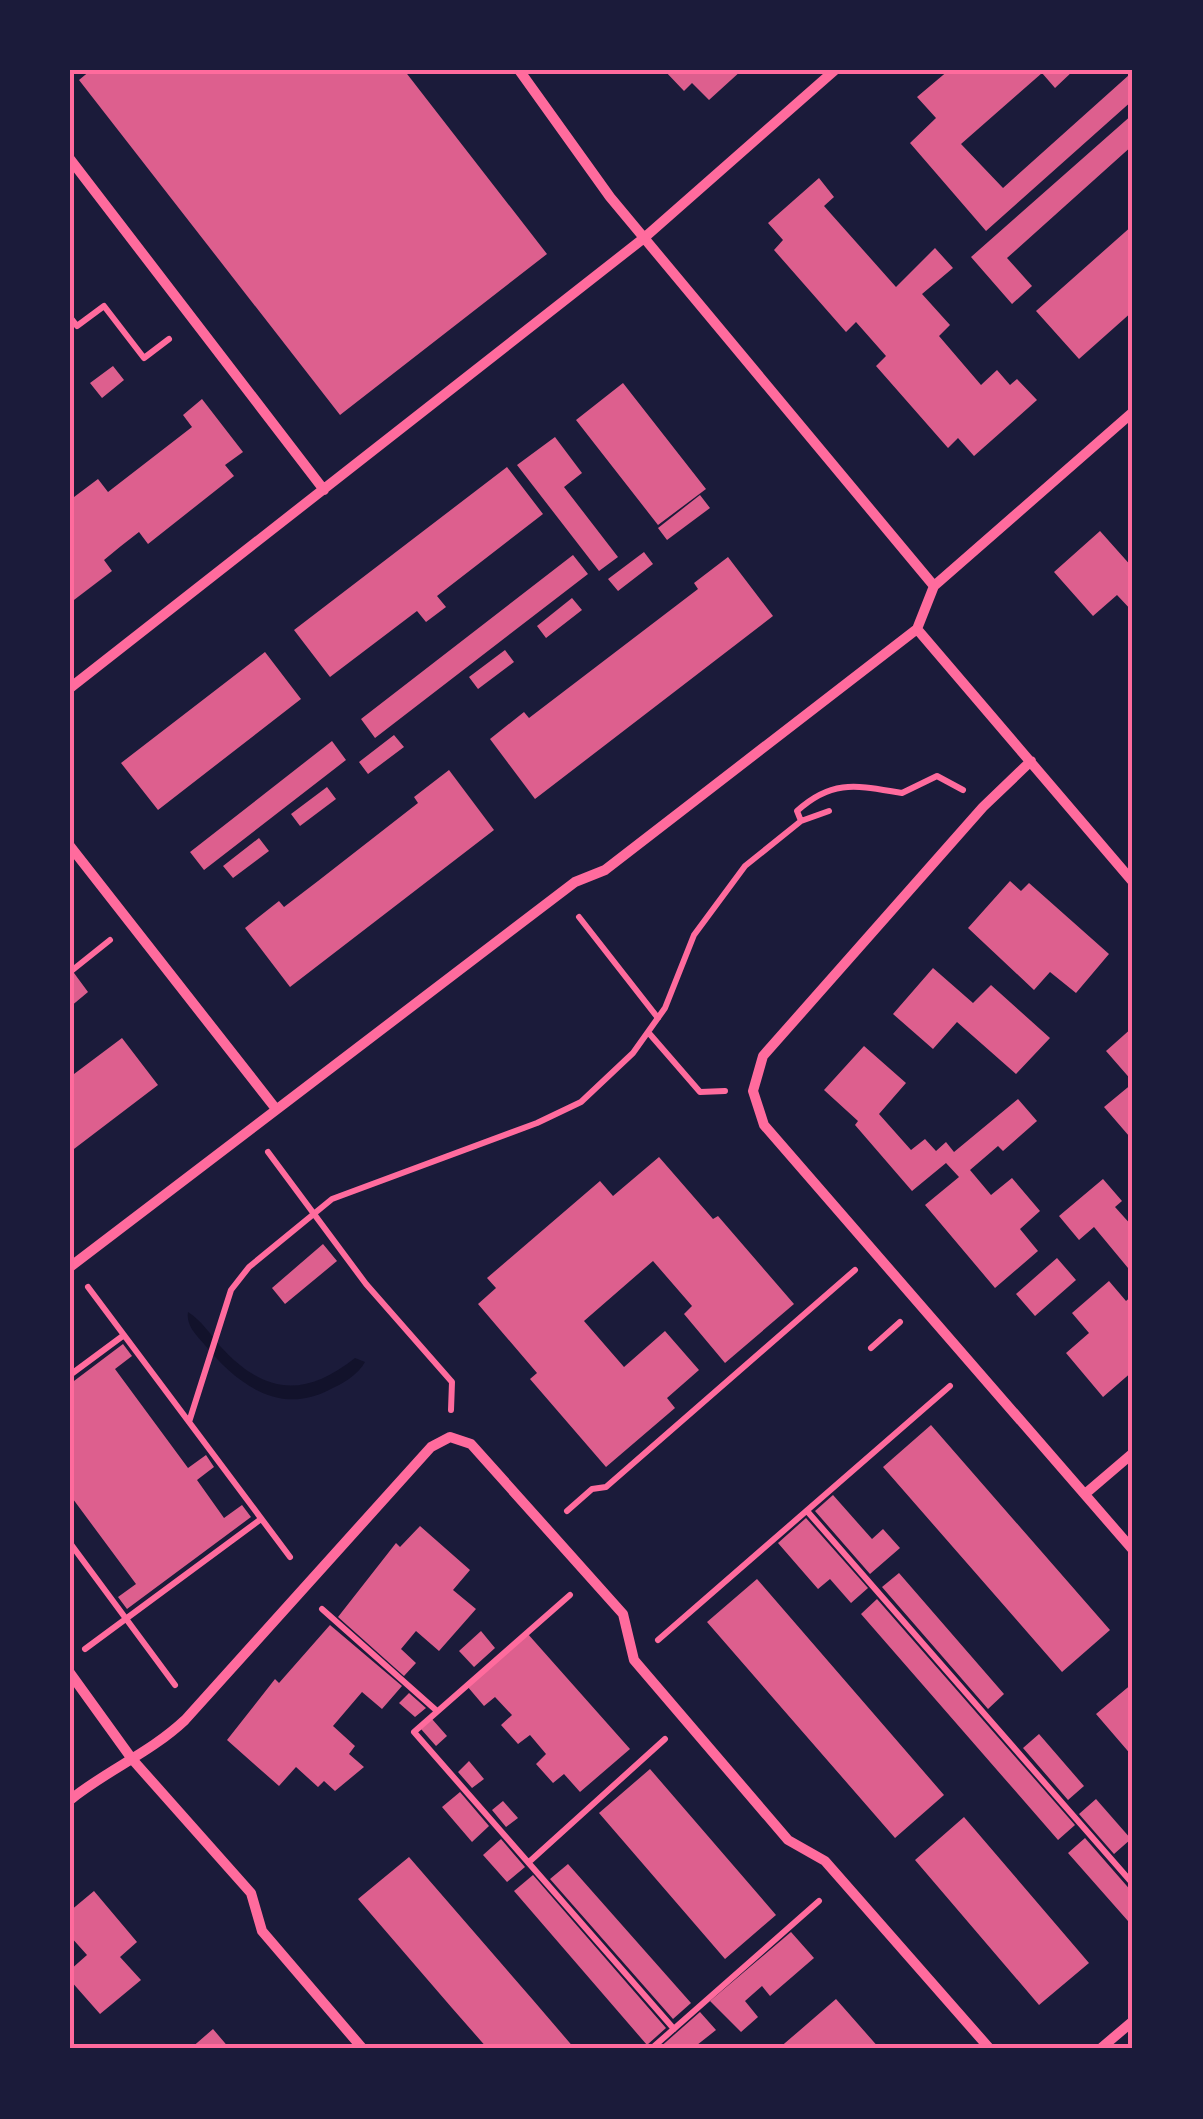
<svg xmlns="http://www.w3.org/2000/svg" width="1203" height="2119" font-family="Roboto,sans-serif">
<rect width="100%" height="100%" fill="#1b1b3a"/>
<path fill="#12122b" d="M188 1312C202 1321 210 1334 220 1346 265 1395 304 1398 355 1358L365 1362C358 1375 342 1384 329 1390 278 1416 236 1383 204 1344 195 1334 186 1325 188 1312Z"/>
<path fill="#dd5f8e" d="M91 70H404L547 254 340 415 79 80Z
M664 70H742L709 100 692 83 684 91Z
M949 70H1074L1055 88 1042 73 961 144 1003 188 1129 75 1124 70H1133V100L986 231 910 143 936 118 917 97Z
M1133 114V145L1007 258 1032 286 1012 304 971 257Z
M819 178 834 197 824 206 896 287 935 248 953 268 922 294 950 325 939 336 981 385 997 370 1010 385 1017 379 1037 400 974 456 958 438 948 448 876 366 886 356 856 322 846 332 774 250 783 240 768 223Z
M1133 225V311L1079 359 1036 311Z
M113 366 124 380 102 398 90 383Z
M623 383 706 489 658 525 576 420Z
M202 399 243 452 225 465 234 476 148 544 139 532 121 546 104 560 112 571 70 603V500L98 479 108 492 192 427 183 415Z
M555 437 582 473 564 487 618 557 599 571 517 465Z
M507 467 543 514 437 596 446 607 426 622 417 611 330 677 294 630Z
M700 495 710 508 667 540 658 528Z
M1100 531 1133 568V612L1117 595 1093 616 1054 572Z
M644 552 653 564 618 591 608 579Z
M573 555 588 574 375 738 361 719Z
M728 557 773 616 535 799 490 739 524 712 529 718 698 589 694 583Z
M572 598 582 610 546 638 537 626Z
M505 650 514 662 478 689 469 677Z
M265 652 301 699 158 810 121 763Z
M394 735 404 747 368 774 359 762Z
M332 741 346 760 204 870 190 852Z
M449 770 494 830 290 987 245 928 279 901 284 907 318 881 418 803 414 797Z
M327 787 336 799 300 826 291 814Z
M259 838 269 851 233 878 223 866Z
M1010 881 1021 891 1029 883 1109 954 1076 993 1050 972 1034 990 968 928Z
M933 968 973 1003 991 985 1050 1038 1016 1074 957 1022 933 1049 893 1014Z
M74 973 88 992 70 1007V977Z
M1133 1027V1082L1106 1051Z
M122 1038 158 1085 70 1152V1077Z
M864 1046 906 1083 879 1114 911 1150 925 1139 936 1151 946 1142 954 1152 1018 1099 1037 1121 1003 1151 998 1146 970 1170 991 1195 1012 1178 1040 1211 1020 1229 1038 1251 995 1288 925 1205 959 1177 946 1163 912 1191 855 1125 858 1121 824 1090Z
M1133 1083V1133L1129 1136 1104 1107Z
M659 1157 713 1219 718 1216 794 1304 725 1363 684 1314 692 1306 653 1261 584 1321 624 1367 665 1331 699 1370 667 1398 675 1408 606 1467 530 1379 537 1373 478 1304 496 1288 487 1278 600 1181 613 1196Z
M1103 1179 1122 1201 1115 1207 1133 1227V1274L1094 1227 1079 1240 1059 1216Z
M323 1244 337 1261 285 1304 272 1288Z
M1057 1258 1076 1280 1035 1316 1016 1294Z
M1109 1281 1126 1301 1133 1295V1371L1103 1397 1066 1353 1089 1333 1072 1313Z
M123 1344 132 1356 115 1369 188 1468 206 1455 214 1467 197 1480 224 1518 242 1505 251 1517 127 1609 118 1597 136 1584 70 1495V1384Z
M931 1425 1110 1630 1062 1672 883 1467Z
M833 1495 872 1539 883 1529 900 1548 870 1574 815 1511Z
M806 1518 868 1588 851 1603 830 1579 818 1589 778 1543Z
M420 1526 470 1570 453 1590 476 1609 439 1651 416 1631 401 1649 416 1663 404 1676 338 1617 396 1543 400 1547Z
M899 1573 1004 1694 988 1709 882 1587Z
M757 1579 944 1795 895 1838 707 1622Z
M877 1599 1075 1825 1058 1840 861 1614Z
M330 1625 402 1686 382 1709 362 1692 333 1726 355 1746 349 1754 364 1767 335 1791 324 1781 318 1787 296 1767 279 1786 227 1740 275 1679 279 1683Z
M481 1631 495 1648 474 1667 459 1651Z
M527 1633 630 1749 580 1792 564 1774 553 1783 536 1764 546 1754 530 1735 518 1744 501 1725 512 1715 495 1697 484 1706 467 1686Z
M1133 1683V1757L1096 1714Z
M409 1693 426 1708 415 1717 399 1703Z
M432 1719 447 1736 436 1746 421 1729Z
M1039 1734 1084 1786 1068 1800 1023 1748Z
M469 1761 484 1779 472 1788 458 1772Z
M650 1769 776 1915 725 1959 599 1813Z
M460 1792 489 1826 472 1842 442 1807Z
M1096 1799 1131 1839 1114 1854 1079 1814Z
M503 1801 518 1818 506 1827 492 1810Z
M964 1817 1089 1963 1039 2005 915 1860Z
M1085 1838 1133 1893V1917L1128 1921 1068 1853Z
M501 1839 525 1867 507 1882 483 1855Z
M409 1857 533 2000 575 2049H488L452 2008 358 1899Z
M568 1864 691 2003 673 2019 550 1879Z
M533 1875 666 2028 647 2045 514 1891Z
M94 1891 137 1942 120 1957 141 1980 100 2014 70 1980V1970L87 1955 70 1936V1911Z
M791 1932 814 1958 770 1996 762 1986 745 2001 758 2017 741 2032 710 2001Z
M836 1999 880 2049H778L799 2031Z
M700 2012 716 2030 692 2049H658Z
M213 2029 230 2049H190Z"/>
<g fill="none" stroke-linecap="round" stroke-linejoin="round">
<path stroke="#ff6b9d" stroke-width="6" d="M70 317 77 326 104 306 144 358 169 339
M801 821 797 811C833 778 859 786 902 793L937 776 963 790
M579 917 658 1018
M70 972 110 940
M648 1032 700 1092 725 1091
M268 1152 366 1284 452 1382 451 1410
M88 1287 290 1557
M871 1348 900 1322
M70 1375 124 1335
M189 1422 231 1290 249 1267 332 1199 537 1123 581 1102 633 1053 665 1008 694 935 745 866 801 821 829 811
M567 1511 592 1489 606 1487 855 1270
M807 1511 1133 1884
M70 1543 175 1685
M570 1595 414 1732 674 2029
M322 1609 437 1711
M658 1640 950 1386
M85 1649 261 1519
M529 1862 665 1739
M651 2049 819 1901"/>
<path stroke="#ff6b9d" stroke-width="10" d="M519 70 610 197 934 586
M70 159 324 490
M917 629 1133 882
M70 688 644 238 835 70
M1031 761 983 807 763 1056 753 1091 764 1125 1133 1550
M70 846 276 1109
M70 1267 575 882 605 870 917 629 934 586 1133 412
M1085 1494 1133 1453
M70 1673 132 1759 251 1893 262 1931 363 2049
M70 1800C107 1770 150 1753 185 1720L431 1447 450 1437 471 1444 623 1614 634 1660 788 1840 825 1861 990 2049
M1100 2049 1133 2021"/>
</g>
<rect width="1203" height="2119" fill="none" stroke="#1b1b3a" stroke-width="145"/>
<rect x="72" y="72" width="1058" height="1974" fill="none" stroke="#ff6b9d" stroke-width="4"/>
</svg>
